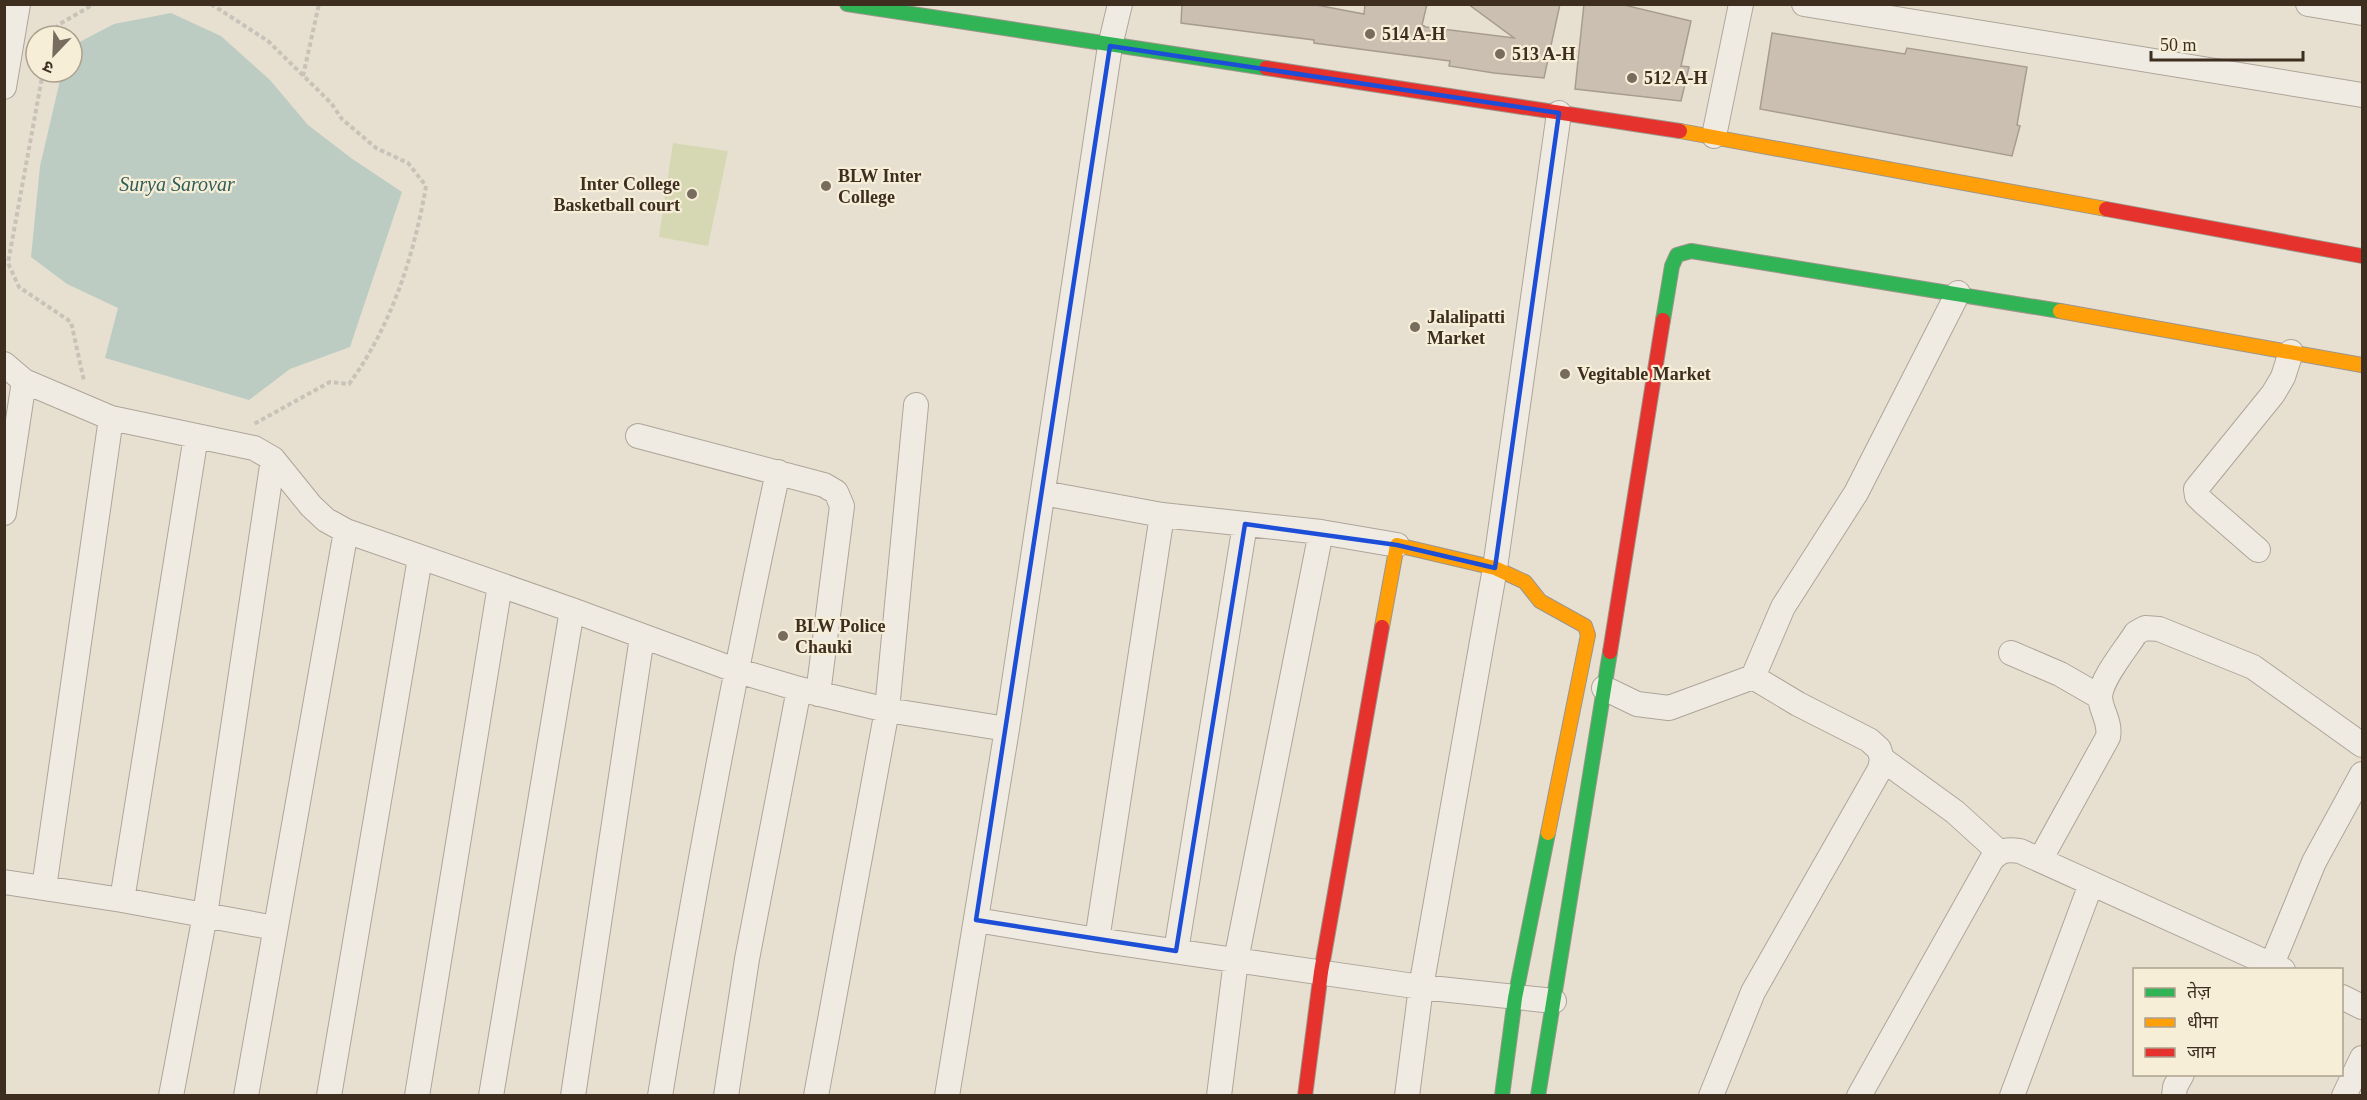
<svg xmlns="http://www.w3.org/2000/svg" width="2367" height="1100" font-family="'Times New Roman','Noto Sans Devanagari',serif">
<rect width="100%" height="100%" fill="#e7e0d1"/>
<path fill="#d6d7b3" d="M673 143 728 151 708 246 659 237Z"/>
<path fill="#bcccc2" d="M171 13 221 36 270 80 308 125 351 158 402 192 350 347 290 369 249 400 105 358 118 308 67 284 31 257 40 166 62 72H72V46L114 24Z"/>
<path fill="#cbbfb2" stroke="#a89c90" stroke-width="1.5" d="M1182 4H1311L1364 14 1365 4H1427L1422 25 1426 27 1514 38 1468 4H1560L1544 78 1494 73 1449 66 1450 61 1314 43V40L1181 23Z
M1584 4H1620L1691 21 1681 66 1689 67 1681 101 1575 89Z
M1772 33 1905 54 1907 48 2027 67 2017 125 2020 126 2012 156 1760 109Z"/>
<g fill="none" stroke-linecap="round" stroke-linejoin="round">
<g stroke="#ada599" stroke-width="26">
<path id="street" d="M1804 4 2362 95
M2308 4 2362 13
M4 87 18 4
M1714 136 1741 4
M4 364 24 381 111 418 254 448 273 459 311 506 326 520 346 531 572 610 735 670 799 689 887 710 1007 729
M638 436 824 485 836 492 842 506 818 694
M1043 493 1162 515 1321 532 1397 545
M4 513 24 381
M2258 550 2204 503 2197 496 2196 489 2273 394 2283 377 2291 352
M2011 653 2060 674 2100 697
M1604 688 1637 704 1669 708 1753 677
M1882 759 1955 812 1999 852
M2040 860 2108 737C2111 721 2100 710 2100 696 2102 677 2126 649 2136 633L2145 628 2159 629 2253 667 2362 745
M4 882 122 900 275 928
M44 888 111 418
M122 900 196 436
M976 920 1097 940 1421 987 1554 1001
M1097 940 1162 515
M1176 951 1245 524
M2272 964 2314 862 2362 774
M2342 997 2362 1007
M171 1096 205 915 273 459
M246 1096 346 531
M329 1096 420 558
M417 1096 500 585
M491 1096 572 610
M573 1096 642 637
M660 1096C694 887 733 679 778 472
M726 1096 747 959 799 689
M816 1096 887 710 916 405
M947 1096 1007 729 1110 46 1120 4
M1219 1096 1236 960 1321 532
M1407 1096 1421 987 1495 568 1559 113
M1711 1096 1753 992 1880 769 1882 759 1879 749 1869 740 1798 704 1753 677 1783 607 1856 493 1958 293
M1859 1096 1992 859C2001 850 2007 849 2020 851L2283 970
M2012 1096 2091 884
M2174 1096 2175 1087 2182 1074
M2344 1096 2362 1058"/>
</g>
<g stroke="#9c958a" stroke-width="16">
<path id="fast" d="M847 4 1266 68
M1663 320 1672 266 1677 255 1691 251 2060 311
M1502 1096 1515 998 1548 833
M1538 1096 1610 652"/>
</g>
<g stroke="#9c958a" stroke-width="16">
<path id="slow" d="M1680 131 2106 209
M2060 311 2362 365
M1382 627 1397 545 1495 568 1525 582 1540 601 1585 626 1588 635 1548 833"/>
</g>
<g stroke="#9c958a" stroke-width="16">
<path id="jam" d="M1266 68 1680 131
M2106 209 2362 256
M1610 652 1663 320
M1305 1096 1321 972 1382 627"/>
</g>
<path stroke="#c8c2b9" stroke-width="4" stroke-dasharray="4.5 3" stroke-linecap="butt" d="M211 4 268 41 331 103 342 119 376 148 408 163 426 186C414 256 391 327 349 384L330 382 252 425
M53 36 58 25 94 4
M43 72 8 263 19 287 71 322 84 381
M303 76 319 4"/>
<use href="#street" stroke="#efebe3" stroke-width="24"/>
<use href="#fast" stroke="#30b455" stroke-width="14"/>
<use href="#slow" stroke="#ff9f0a" stroke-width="14"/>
<use href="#jam" stroke="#e5322d" stroke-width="14"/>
</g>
<path fill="none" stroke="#1d4ed8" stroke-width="4.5" stroke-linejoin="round" d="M1110 46 1559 113 1495 568 1397 545 1245 524 1176 951 976 920Z"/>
<g fill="#786c5e" stroke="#f7eed8" stroke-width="2">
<circle cx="1370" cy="34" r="6"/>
<circle cx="1500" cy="54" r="6"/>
<circle cx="1632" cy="78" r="6"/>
<circle cx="826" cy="186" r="6"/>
<circle cx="692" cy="194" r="6"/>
<circle cx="1415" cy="327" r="6"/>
<circle cx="1565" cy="374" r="6"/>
<circle cx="783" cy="636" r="6"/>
</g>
<g text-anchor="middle" stroke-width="4.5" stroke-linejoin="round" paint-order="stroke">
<g font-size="18" font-weight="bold" fill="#3d2e20" stroke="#f7eed8" text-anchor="start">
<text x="1382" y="40">514 A-H</text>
<text x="1512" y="60">513 A-H</text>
<text x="1644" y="84">512 A-H</text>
<text x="838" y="182">BLW Inter<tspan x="838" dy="21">College</tspan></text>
<text x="680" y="190" text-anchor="end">Inter College<tspan x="680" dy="21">Basketball court</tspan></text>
<text x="1427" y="323">Jalalipatti<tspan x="1427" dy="21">Market</tspan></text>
<text x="1577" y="380">Vegitable Market</text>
<text x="795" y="632">BLW Police<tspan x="795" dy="21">Chauki</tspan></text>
</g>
<g font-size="20" font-style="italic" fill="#2f5d5a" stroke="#f7eed8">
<text x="177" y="191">Surya Sarovar</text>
</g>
</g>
<rect width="2367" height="1100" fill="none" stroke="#3d2e20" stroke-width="12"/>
<rect x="2133" y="968" width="210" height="108" fill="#f7eed8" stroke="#ada18e" stroke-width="1.5"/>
<rect x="2145" y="988" width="30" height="9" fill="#30b455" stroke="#ada18e" stroke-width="1.5"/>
<text x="2187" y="998" font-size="18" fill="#3d2e20">तेज़</text>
<rect x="2145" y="1018" width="30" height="9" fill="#ff9f0a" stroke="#ada18e" stroke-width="1.5"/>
<text x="2187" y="1028" font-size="18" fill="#3d2e20">धीमा</text>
<rect x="2145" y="1048" width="30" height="9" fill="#e5322d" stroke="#ada18e" stroke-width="1.5"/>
<text x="2187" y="1058" font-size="18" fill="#3d2e20">जाम</text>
<g transform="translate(54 54) rotate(203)"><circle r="28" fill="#f7eed8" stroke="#ada18e" stroke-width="1.5"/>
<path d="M0-4.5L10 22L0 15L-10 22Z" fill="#786c5e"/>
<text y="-9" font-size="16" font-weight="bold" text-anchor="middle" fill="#3d2e20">उ</text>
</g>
<path d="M2151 51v9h152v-9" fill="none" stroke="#3d2e20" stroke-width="3"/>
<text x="2160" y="51" font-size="18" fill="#3d2e20" stroke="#f7eed8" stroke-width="4.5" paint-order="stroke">50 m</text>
</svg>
